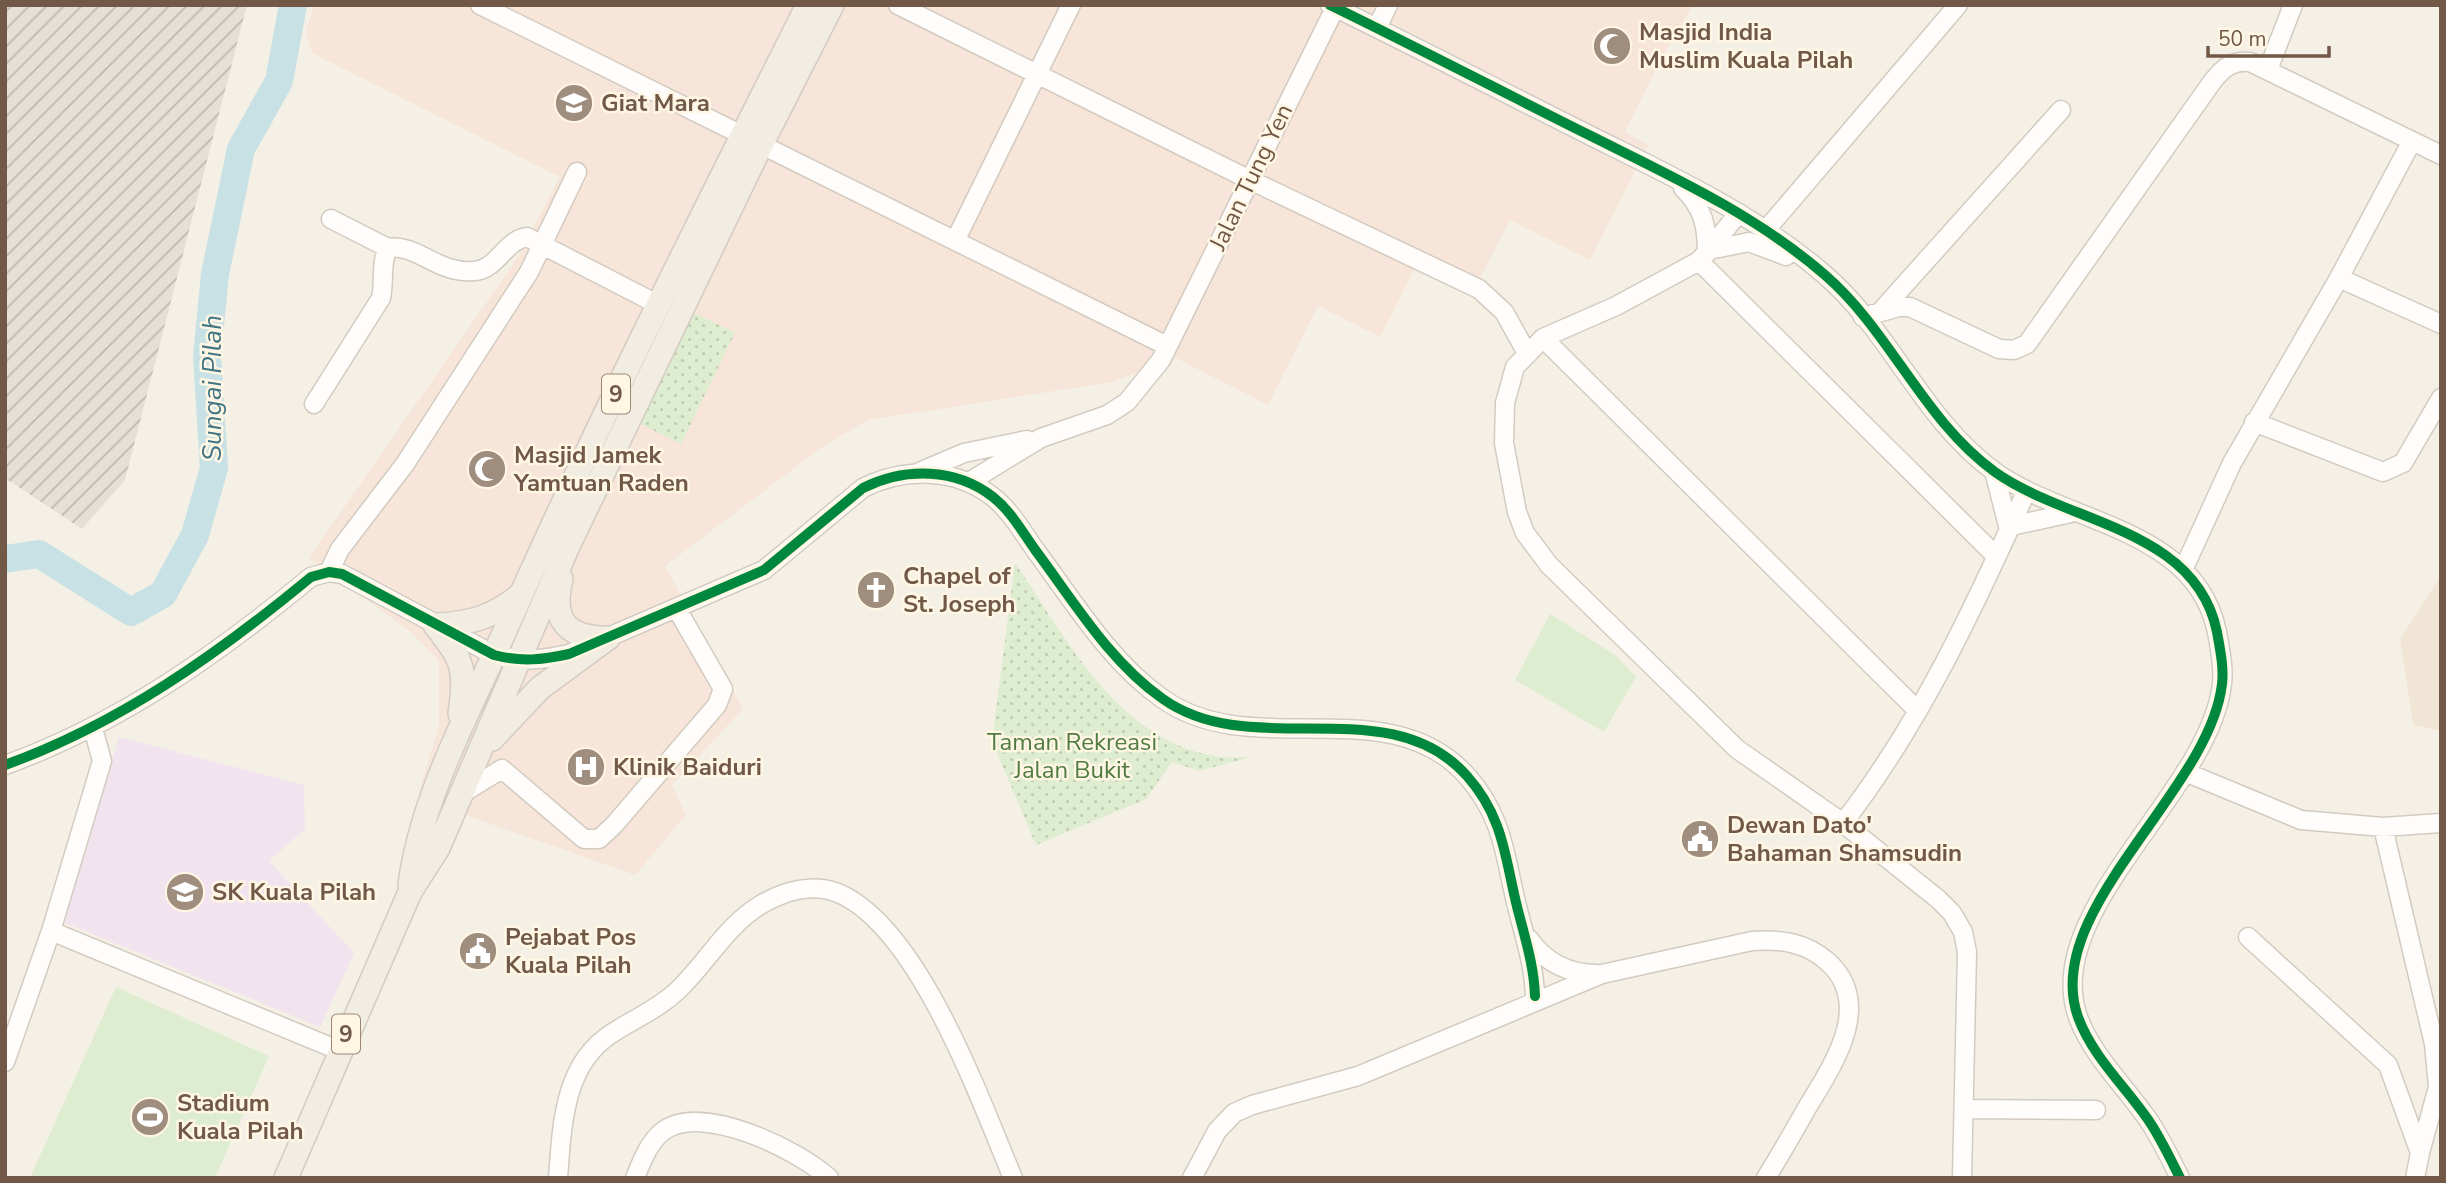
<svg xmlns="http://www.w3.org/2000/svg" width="2446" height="1183" font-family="'Nunito Sans',sans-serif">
<defs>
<pattern id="industrial-furrows" width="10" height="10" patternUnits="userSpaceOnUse" patternTransform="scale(1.75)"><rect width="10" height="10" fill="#e6dfd6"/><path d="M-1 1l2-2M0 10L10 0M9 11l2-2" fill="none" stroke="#bfb8af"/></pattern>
<pattern id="park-dots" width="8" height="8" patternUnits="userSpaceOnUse" patternTransform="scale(1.75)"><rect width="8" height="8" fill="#deecd0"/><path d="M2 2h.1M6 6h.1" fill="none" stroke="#c2ccb4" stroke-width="1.8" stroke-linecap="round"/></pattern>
</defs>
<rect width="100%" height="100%" fill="#f5f0e5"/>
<path fill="#f1e6d5" d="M2441 575V731L2413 725 2400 639Z"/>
<path fill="#f6e5d8" d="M314 5H1693L1664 54 1625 132 1648 145 1590 260 1510 220 1471 296 1415 268 1380 337 1318 306 1268 405 1176 358 1112 382 868 420 822 447 665 566 743 709 672 785 686 815 635 875 471 817 419 793 439 725V661L411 632 309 558 518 257 560 177 312 53 306 33Z"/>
<path fill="url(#industrial-furrows)" d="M5 5H247L125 480 82 529 5 478Z"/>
<path fill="#f2e4ef" d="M119 737 304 785 305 829 269 861 354 953 320 1027 63 922Z"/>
<path fill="#deecd0" d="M1550 614 1615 655 1636 677 1604 732 1515 680Z
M116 987 269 1056 215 1178H30Z"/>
<path fill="url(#park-dots)" d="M693 312 735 333 681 444 639 423Z
M1015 563C1067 639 1115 737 1213 756 1225 759 1239 757 1251 757L1199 771 1172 762 1146 799 1036 845 992 741Z"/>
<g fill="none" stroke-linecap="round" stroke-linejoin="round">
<path stroke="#c8e1e4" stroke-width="28" d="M5 559 39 554 131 612 163 594 195 535 214 468 207 356 215 274 241 149 279 81 293 5"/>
<g stroke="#d3cbc0" stroke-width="21">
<path id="minor" d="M480 5 1167 346
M898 5 1250 180 1479 289 1504 312 1527 353
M1330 5C1416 47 1501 91 1587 134 1669 175 1755 214 1825 275 1891 332 1923 420 1995 472 2068 524 2196 528 2217 632 2220 649 2224 667 2222 684 2210 791 2040 911 2078 1017 2093 1058 2128 1089 2151 1124 2162 1141 2171 1160 2180 1178
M1377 28 1388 5
M2268 70 2293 5
M1683 188C1703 208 1707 225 1707 253
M1739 213 1699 261 1616 306 1543 338 1515 367 1505 403 1504 443 1517 512 1525 533 1549 565 1737 749 1843 823 1938 899 1952 913 1963 932 1967 952 1962 1178
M331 219 388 248
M1765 231 1958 5
M955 241 1071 5
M1709 250 1749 242 1786 256
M1699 261 1996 556
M2339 278 2441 324
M1881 311 2061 110
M1863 317 1899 307H1910L1999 349 2014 350 2027 344 2212 82C2223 68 2232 60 2250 62L2441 155
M1543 338 1917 710
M314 404 381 298C385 280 380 264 388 248 417 243 436 274 474 271 497 270 505 240 527 237L657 304
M2254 422 2383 472 2403 463 2441 398
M1994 471 2009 530
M917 473 964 453 1027 440
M969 482 1041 438 1107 415 1127 402 1161 360 1335 8
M2011 526 2071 513
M2184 568 2232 463 2339 278 2412 141
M329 572 340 549 405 464 529 272 577 172
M5 765C119 724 218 654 311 577L329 572 342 574 494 655C521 662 542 660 569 654L764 570 863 488C905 467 956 468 993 497 1011 511 1023 533 1036 551 1074 602 1110 662 1163 699 1253 763 1389 688 1467 776 1507 821 1505 865 1520 918 1527 945 1534 968 1535 996
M2185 772 2301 820 2383 827 2441 823
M461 794 502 769 584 839H599L614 825 717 705 723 689 677 609
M1843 823C1920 724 1975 606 2026 492
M2383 827 2434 1044 2438 1087 2420 1153
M51 931 338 1050
M2248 937 2388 1065 2420 1153 2415 1178
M1529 939C1545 962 1568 974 1597 974
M5 1062 51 931 102 761 93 728
M1964 1109 2096 1110
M558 1178C562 1127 563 1065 611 1034 633 1019 657 1010 677 991 706 964 727 924 762 904 785 891 813 883 838 893 919 927 980 1100 1013 1178
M635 1178C641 1163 649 1142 662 1132 700 1101 798 1150 829 1178
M1192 1178 1217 1131 1234 1113 1252 1105 1358 1076 1602 974 1752 941C1780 939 1806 942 1828 962 1875 1005 1832 1066 1807 1108 1794 1131 1780 1155 1766 1178"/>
</g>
<g stroke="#d4cbc3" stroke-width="26">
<path id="major" d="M561 579C551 620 566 638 608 638
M435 625C464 662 466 668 460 714
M435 625C469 624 495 617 521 594
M492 739 540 688 608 638
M410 885C421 797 472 706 508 624 601 415 705 210 808 5
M286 1178 410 892 438 848 568 546 761 145 832 5"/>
</g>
<use href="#minor" stroke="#fefdfb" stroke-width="18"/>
<use href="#major" stroke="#f1ede2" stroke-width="23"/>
<g stroke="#fff6e4" stroke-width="15">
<path id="cycleway" d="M1330 5C1416 47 1501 91 1587 134 1669 175 1755 214 1825 275 1891 332 1923 420 1995 472 2068 524 2196 528 2217 632 2220 649 2224 667 2222 684 2210 791 2040 911 2078 1017 2093 1058 2128 1089 2151 1124 2162 1141 2171 1160 2180 1178
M5 765C119 724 218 654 311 577L329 572 342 574 494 655C521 662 542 660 569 654L764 570 863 488C905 467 956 468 993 497 1011 511 1023 533 1036 551 1074 602 1110 662 1163 699 1253 763 1389 688 1467 776 1507 821 1505 865 1520 918 1527 945 1534 968 1535 996"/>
</g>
<use href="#cycleway" stroke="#00873e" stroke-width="10"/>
</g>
<defs>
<g id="mosque-disc" transform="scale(2.0125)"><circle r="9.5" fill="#9f8d7e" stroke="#fff6e4"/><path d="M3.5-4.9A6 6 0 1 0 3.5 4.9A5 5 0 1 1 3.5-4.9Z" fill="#fff"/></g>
<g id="university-disc" transform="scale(2.0125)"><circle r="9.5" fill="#9f8d7e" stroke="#fff6e4"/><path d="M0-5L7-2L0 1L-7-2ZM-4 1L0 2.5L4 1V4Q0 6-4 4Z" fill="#fff"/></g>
<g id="church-disc" transform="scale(2.0125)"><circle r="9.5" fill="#9f8d7e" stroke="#fff6e4"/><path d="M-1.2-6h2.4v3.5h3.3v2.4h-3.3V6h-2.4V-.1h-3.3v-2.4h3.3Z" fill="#fff"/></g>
<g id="hospital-disc" transform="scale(2.0125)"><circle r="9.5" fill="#9f8d7e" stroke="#fff6e4"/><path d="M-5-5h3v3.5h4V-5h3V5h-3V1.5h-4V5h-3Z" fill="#fff"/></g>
<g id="civic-disc" transform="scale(2.0125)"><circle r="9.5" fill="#9f8d7e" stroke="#fff6e4"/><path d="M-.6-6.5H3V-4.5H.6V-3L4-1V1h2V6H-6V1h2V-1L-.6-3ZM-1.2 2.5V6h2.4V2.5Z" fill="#fff"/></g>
<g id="school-disc" transform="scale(2.0125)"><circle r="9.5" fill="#9f8d7e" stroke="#fff6e4"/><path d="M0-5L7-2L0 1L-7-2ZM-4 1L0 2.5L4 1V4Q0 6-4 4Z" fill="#fff"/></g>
<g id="stadium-disc" transform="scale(2.0125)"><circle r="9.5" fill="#9f8d7e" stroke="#fff6e4"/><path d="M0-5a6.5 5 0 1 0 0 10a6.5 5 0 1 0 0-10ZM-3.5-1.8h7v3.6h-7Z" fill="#fff"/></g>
</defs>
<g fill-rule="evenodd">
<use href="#mosque-disc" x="1612" y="46"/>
<use href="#university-disc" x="574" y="103"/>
<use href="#mosque-disc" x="487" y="469"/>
<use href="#church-disc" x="876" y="590"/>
<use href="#hospital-disc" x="586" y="767"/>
<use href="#civic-disc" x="1700" y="839"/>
<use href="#school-disc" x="185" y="892"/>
<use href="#civic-disc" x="478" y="951"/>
<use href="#stadium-disc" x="150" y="1117"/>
</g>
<g text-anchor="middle" stroke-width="5" stroke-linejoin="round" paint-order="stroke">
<g fill="#fff6e4" stroke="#9c8776" stroke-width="2">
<rect x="602" y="374.5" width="28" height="39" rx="5"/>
<rect x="332" y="1014.5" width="28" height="39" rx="5"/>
</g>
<g font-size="23" font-weight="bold" fill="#715847">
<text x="616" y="402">9</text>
<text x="346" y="1042">9</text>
</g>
<g font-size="24" font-weight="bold" fill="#715847" stroke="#fff6e4" text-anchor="start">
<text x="1639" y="40">Masjid India<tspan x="1639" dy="28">Muslim Kuala Pilah</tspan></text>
<text x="601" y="111">Giat Mara</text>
<text x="514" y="463">Masjid Jamek<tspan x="514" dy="28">Yamtuan Raden</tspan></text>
<text x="903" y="584">Chapel of<tspan x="903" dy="28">St. Joseph</tspan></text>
<text x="613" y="775">Klinik Baiduri</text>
<text x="1727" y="833">Dewan Dato'<tspan x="1727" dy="28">Bahaman Shamsudin</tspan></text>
<text x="212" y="900">SK Kuala Pilah</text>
<text x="505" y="945">Pejabat Pos<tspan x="505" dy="28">Kuala Pilah</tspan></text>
<text x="177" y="1111">Stadium<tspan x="177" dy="28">Kuala Pilah</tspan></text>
</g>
<g font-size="24" fill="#715847" stroke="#fff6e4">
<text transform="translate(1251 177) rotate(-64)" y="8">Jalan Tung Yen</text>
</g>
<g font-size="24" fill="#507c42" stroke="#fff6e4">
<text x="1072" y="750">Taman Rekreasi<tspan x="1072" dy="28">Jalan Bukit</tspan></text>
</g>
<g font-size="26" font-style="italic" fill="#417585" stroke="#fff6e4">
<text transform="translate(212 388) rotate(-90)" y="9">Sungai Pilah</text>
</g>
</g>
<rect width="2446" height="1183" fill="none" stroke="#715847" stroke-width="14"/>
<path d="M2208 46v10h121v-10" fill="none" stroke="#715847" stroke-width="3.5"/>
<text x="2218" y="46" font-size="21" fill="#715847" stroke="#fff6e4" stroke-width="5" paint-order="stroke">50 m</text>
</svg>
